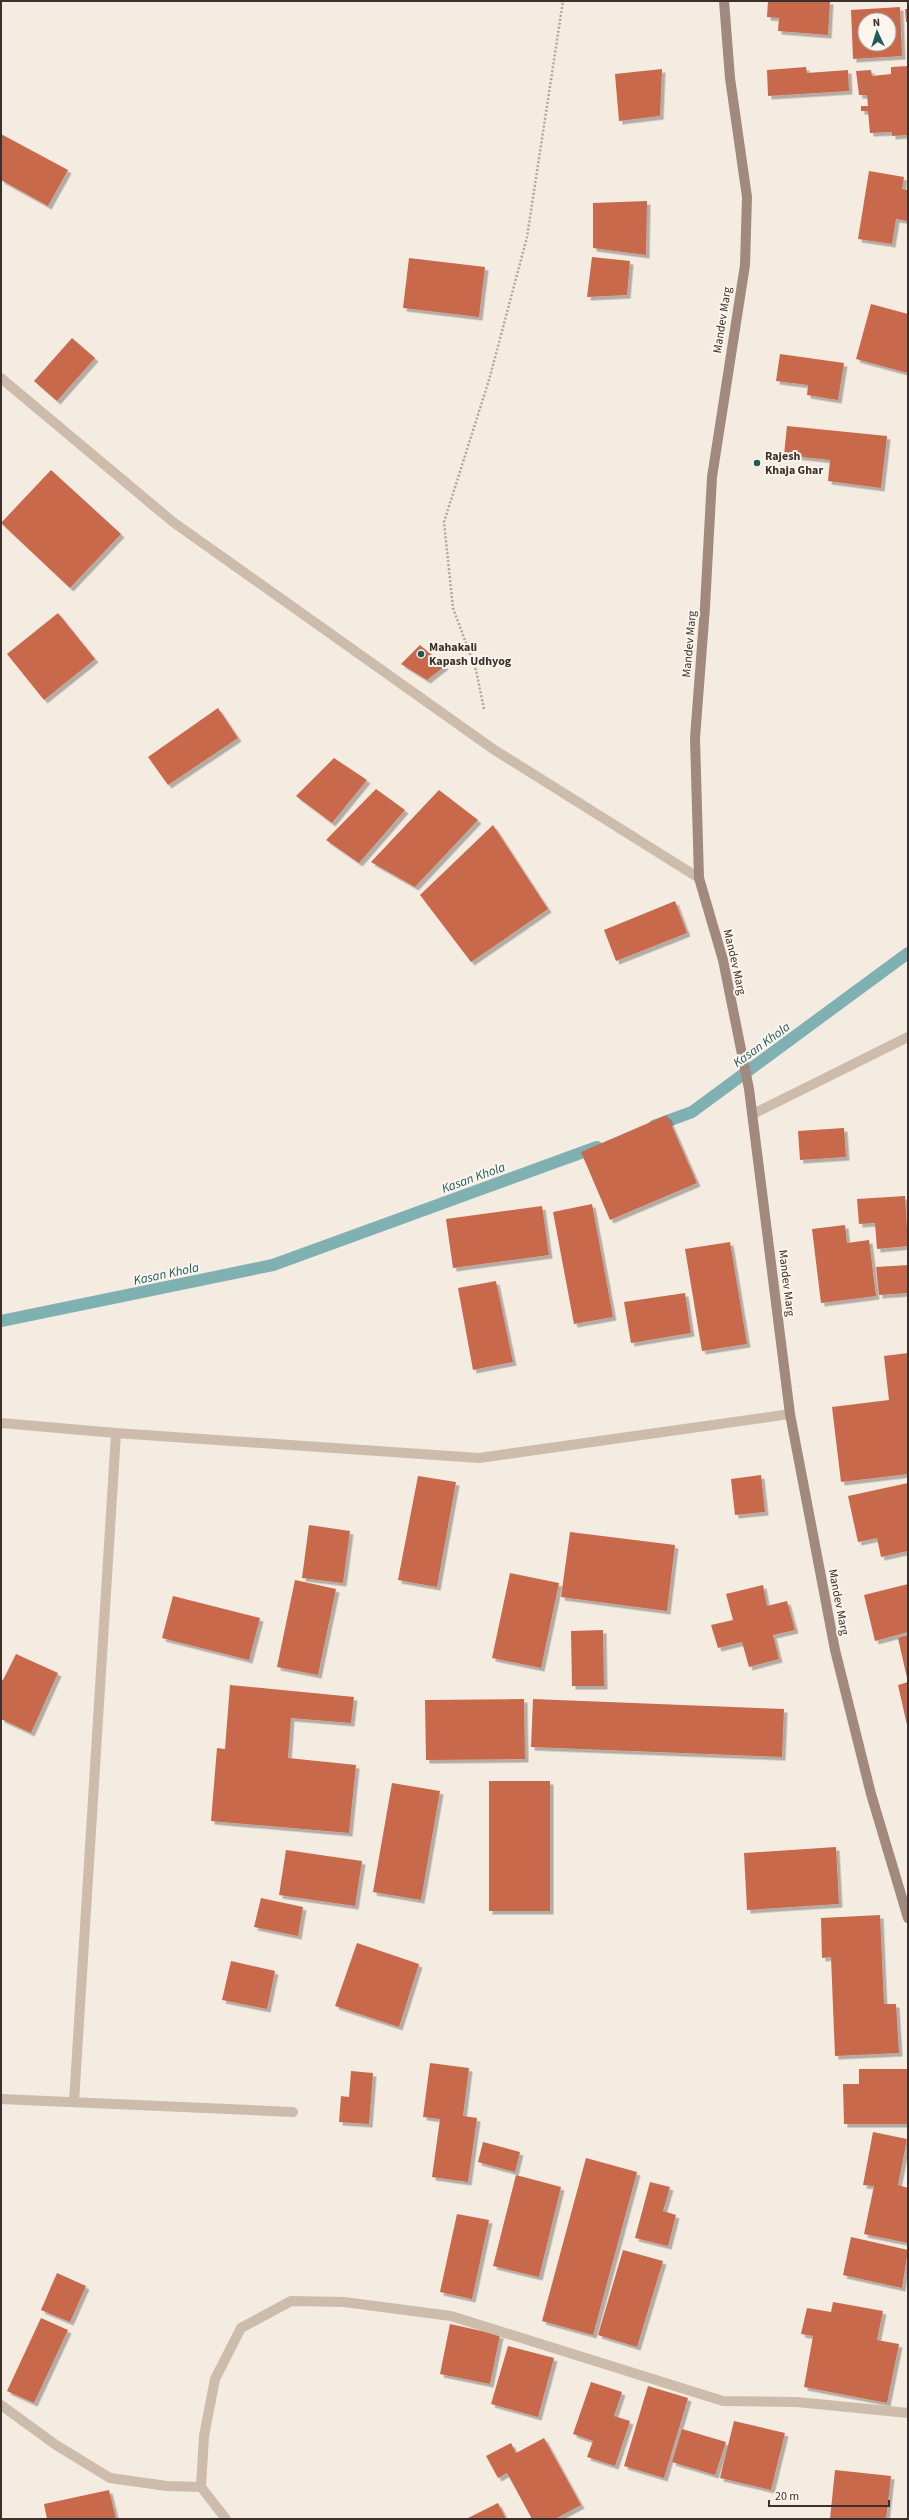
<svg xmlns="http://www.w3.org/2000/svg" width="909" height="2520" font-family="'Source Sans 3',sans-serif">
<defs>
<filter id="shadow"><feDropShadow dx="3.5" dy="3.5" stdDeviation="0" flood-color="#0004"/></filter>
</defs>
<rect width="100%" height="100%" fill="#f4ebe1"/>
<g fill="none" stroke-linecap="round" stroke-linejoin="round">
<path stroke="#7fb0b2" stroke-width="12" d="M654 1126 692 1112 908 953
M1 1321 273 1265 597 1147"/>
</g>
<path fill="#c8694b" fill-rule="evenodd" filter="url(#shadow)" d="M768 1H830L828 35 778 31 779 18 767 17Z
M900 7 902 56 853 59 851 10ZM865 20H889V44H865Z
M905 9H908V22H906Z
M908 66V135L892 136V132L870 133 868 111H861V106H868L867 95H859L856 71 871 70 872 76 891 74V67Z
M806 67 807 73 848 70 849 91 768 96 767 70Z
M662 69 660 116 619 121 615 74Z
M1 134 68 170 48 206 1 180Z
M869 171 904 177 902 189 908 190V221L896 219 892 244 858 239Z
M647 201 646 255 593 248V203Z
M592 257 630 261 627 295 587 297Z
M409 258 485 267 479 317 403 308Z
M871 304 908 314V373L856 359Z
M72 338 95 358 57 401 34 381Z
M780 354 844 363 838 400 807 395 808 385 776 381Z
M787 426 887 436 881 488 828 481 830 460 784 455Z
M51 470 121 534 70 588 1 523Z
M58 613 95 659 44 700 7 654Z
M420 645 445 666 427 680 401 664Z
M218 708 238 738 168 785 148 757Z
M334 758 367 780 332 823 296 796Z
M376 789 405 810 359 863 326 840Z
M439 790 478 820 415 887 371 862Z
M493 825 548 909 471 962 420 895Z
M675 901 687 933 616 961 604 930Z
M667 1115 697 1183 610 1220 581 1152Z
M844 1128 846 1157 800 1160 798 1131Z
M905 1196 908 1246 877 1249 875 1223 859 1224 857 1199Z
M592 1204 613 1317 574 1324 553 1212Z
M542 1206 549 1255 453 1268 446 1219Z
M845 1225 847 1243 869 1240 876 1296 821 1303 812 1229Z
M730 1242 747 1344 702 1351 685 1249Z
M908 1265V1293L879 1295 876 1267Z
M496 1281 513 1362 473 1370 458 1288Z
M685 1293 691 1333 631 1343 624 1302Z
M908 1353V1474L841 1482 832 1407 889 1400 884 1356Z
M761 1475 765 1512 735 1515 731 1479Z
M418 1476 456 1482 437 1587 398 1580Z
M908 1483V1551L881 1557 877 1538 858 1542 848 1496Z
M309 1525 350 1531 343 1583 302 1578Z
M570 1532 675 1545 667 1611 561 1597Z
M510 1573 559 1583 541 1668 492 1658Z
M295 1580 336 1589 318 1675 277 1667Z
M908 1584V1632L875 1641 864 1595Z
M763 1585 767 1606 787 1601 795 1630 773 1635 779 1659 749 1667 742 1642 718 1648 711 1625 733 1620 726 1594Z
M173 1596 260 1618 249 1660 162 1638Z
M603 1630 604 1686H572L571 1631Z
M908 1635V1678H907L898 1638Z
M16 1654 58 1673 31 1733 1 1719V1679L3 1680Z
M908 1682V1725H907L898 1685Z
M230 1685 354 1697 351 1723 291 1718 288 1758 356 1765 349 1833 211 1821 217 1748 225 1749Z
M524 1699 525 1759 426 1760 425 1700Z
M533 1699 784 1709 782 1757 531 1747Z
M489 1781H550V1911H489Z
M392 1783 440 1791 421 1900 373 1892Z
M836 1847 839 1904 747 1910 744 1853Z
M286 1850 362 1861 355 1906 279 1895Z
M261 1898 303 1907 298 1936 254 1927Z
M880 1915 884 2004H896L899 2053 835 2056 831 1957 822 1958 821 1918Z
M357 1943 419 1964 399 2027 335 2006Z
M231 1961 275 1971 267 2009 222 2000Z
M430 2063 469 2068 463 2116 477 2118 468 2182 432 2177 440 2119 423 2117Z
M859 2069H908V2124H844L843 2084H859Z
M351 2071 373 2073 369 2124 339 2122 341 2096 349 2097Z
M873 2132 907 2139 898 2185 908 2188V2243L864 2234 874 2186 863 2185Z
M483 2142 520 2152 515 2172 478 2162Z
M586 2158 637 2172 593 2335 542 2321Z
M516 2175 561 2187 539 2277 493 2266Z
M650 2182 670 2187 663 2211 676 2215 668 2246 635 2238Z
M457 2214 489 2220 472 2299 440 2292Z
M851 2237 908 2250 902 2288 843 2275Z
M623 2250 663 2261 637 2347 598 2335Z
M57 2273 86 2286 70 2322 41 2310Z
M833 2302 883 2311 877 2340 899 2344 887 2403 804 2387 813 2336 801 2334 807 2308 831 2312Z
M41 2318 68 2330 34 2403 7 2391Z
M450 2324 500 2335 490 2384 440 2374Z
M508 2346 554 2358 538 2417 491 2404Z
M591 2382 622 2392 614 2416 630 2421 615 2466 587 2457 593 2441 573 2434Z
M648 2386 688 2398 664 2478 624 2466Z
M734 2421 785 2433 771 2490 720 2478Z
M682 2429 726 2442 715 2475 672 2462Z
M544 2438 581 2505 555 2519H532L507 2473 498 2478 486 2456 511 2443 516 2453Z
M835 2470 891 2476 886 2519H830Z
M109 2490 116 2519H47L44 2504Z
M498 2503 506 2519H466Z"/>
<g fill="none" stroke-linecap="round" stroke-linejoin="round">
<path stroke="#b9a596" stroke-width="2.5" stroke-dasharray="2 2" stroke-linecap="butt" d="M484 709 476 670 453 608 444 522 489 380 527 237 563 1"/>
<path stroke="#cdbbac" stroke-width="10" d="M1 378 173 522 493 749 699 878
M753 1114 908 1037
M1 1423 116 1433 479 1458 790 1414
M1 2099 293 2112
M74 2102 116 1433
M1 2405 56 2445 110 2478 167 2486 201 2487 226 2519
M201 2487 204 2436 215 2379 241 2328 291 2301 344 2302 451 2316 723 2401 797 2402 908 2413"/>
<path stroke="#a18a7d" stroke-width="10" d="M724 1 730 78 747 197 745 265 712 477 705 607 695 738 699 878 723 960 749 1089 790 1414 835 1650 871 1794 908 1918"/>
</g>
<g fill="#1f5a5e" stroke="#fbf5ee" stroke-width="1.5">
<circle cx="757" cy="463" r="4"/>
<circle cx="421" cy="654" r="4"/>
</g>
<g text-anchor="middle" stroke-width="4" stroke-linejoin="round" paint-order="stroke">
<g font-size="12" fill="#3b302b" stroke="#fbf5ee">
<text transform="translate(722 320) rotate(-81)" y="4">Mandev Marg</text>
<text transform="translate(689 644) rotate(-85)" y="4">Mandev Marg</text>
<text transform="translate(735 962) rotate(77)" y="4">Mandev Marg</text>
<text transform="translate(787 1283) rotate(83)" y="4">Mandev Marg</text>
<text transform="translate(839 1602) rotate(79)" y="4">Mandev Marg</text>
</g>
<g font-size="12" font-weight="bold" fill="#3b302b" stroke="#fbf5ee" text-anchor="start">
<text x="765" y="460">Rajesh<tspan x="765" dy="14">Khaja Ghar</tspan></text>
<text x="429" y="651">Mahakali<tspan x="429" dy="14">Kapash Udhyog</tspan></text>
</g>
<g font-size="13" font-style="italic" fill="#1f5a5e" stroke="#fbf5ee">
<text transform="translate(761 1044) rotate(-36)" y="5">Kasan Khola</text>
<text transform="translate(473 1177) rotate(-20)" y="5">Kasan Khola</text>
<text transform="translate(166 1273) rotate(-12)" y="5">Kasan Khola</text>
</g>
</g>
<rect width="909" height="2520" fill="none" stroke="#3b302b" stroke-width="4"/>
<g transform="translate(877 32) rotate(356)"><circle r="19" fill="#fbf5ee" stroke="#aea6a0"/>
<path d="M0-3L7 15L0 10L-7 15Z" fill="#1f5a5e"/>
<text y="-6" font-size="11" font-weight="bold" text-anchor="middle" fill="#3b302b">N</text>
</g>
<path d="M769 2500v6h120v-6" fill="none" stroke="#3b302b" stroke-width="2"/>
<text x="775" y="2500" font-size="12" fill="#3b302b" stroke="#fbf5ee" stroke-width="3" paint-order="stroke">20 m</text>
</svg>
